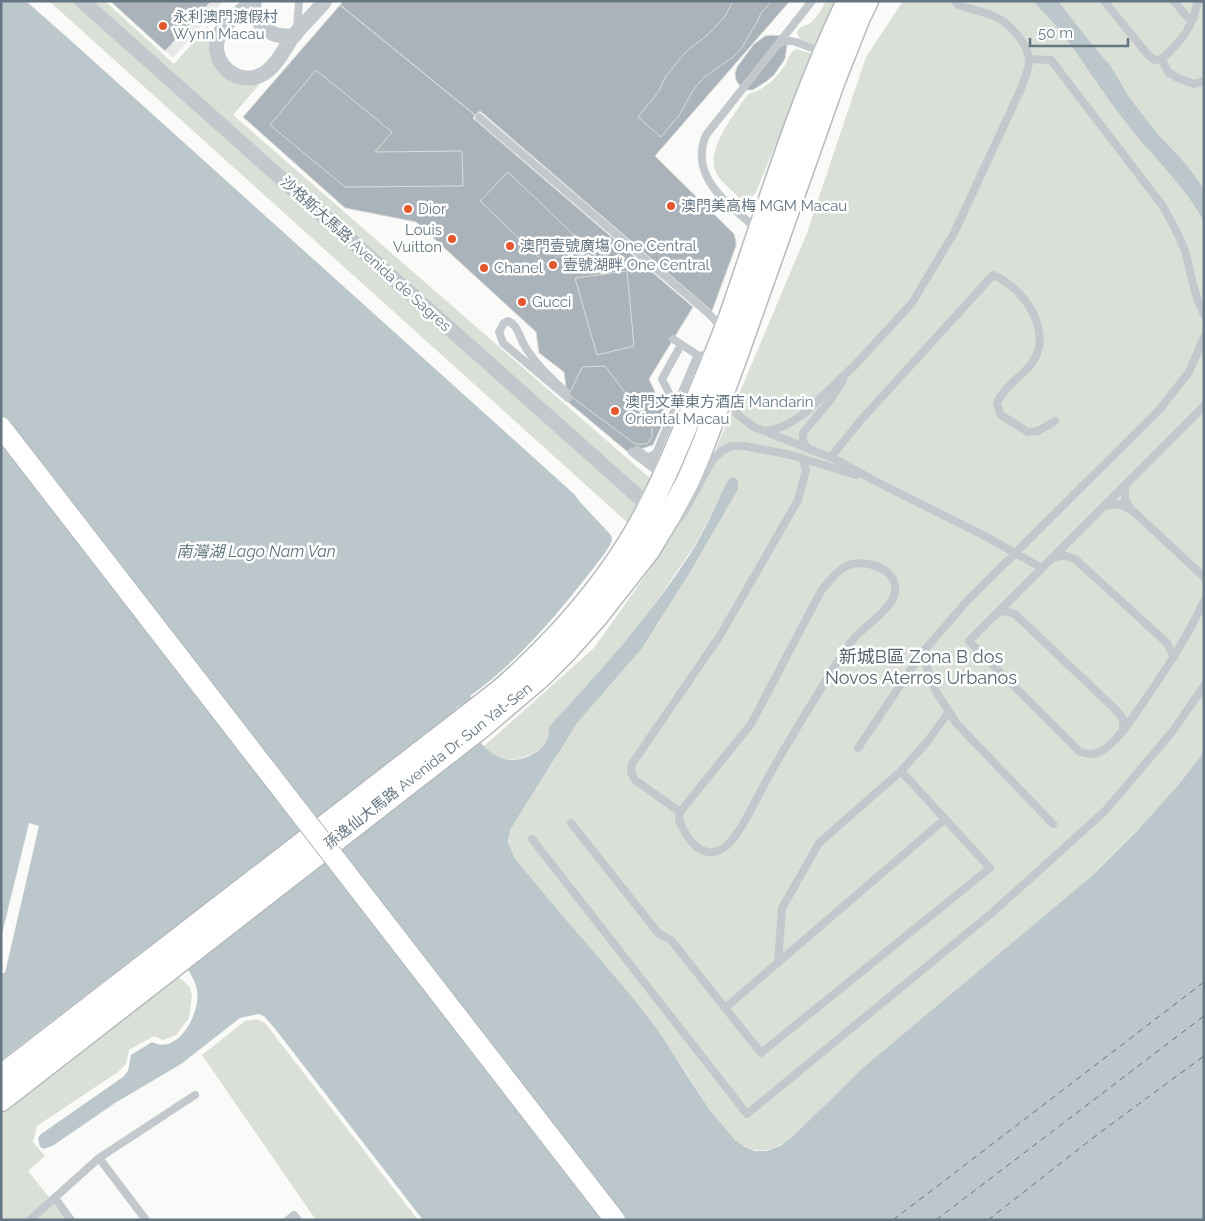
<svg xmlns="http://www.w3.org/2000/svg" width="1205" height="1221" font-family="Raleway,'Noto Sans SC',sans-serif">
<rect width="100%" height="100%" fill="#fafaf8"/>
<path fill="#e8e9e9" d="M110 1H223L173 58Z"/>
<path fill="#dadfd7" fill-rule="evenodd" d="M49 1H105L174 64 208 26 210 46 215 61 263 80 233 115 652 480 628 523Z
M825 1H837L818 45 800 39 797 33C800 24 804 27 810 23 816 19 823 8 825 1Z
M903 1H1204V752L1179 784 1138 830 1093 875 865 1066 792 1137C778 1148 762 1156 744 1146 717 1130 697 1087 679 1062 627 992 569 925 514 857 509 847 507 841 510 830L556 757 540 749C520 762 501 765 483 747L594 648 655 562 701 484 807 233 866 57ZM727 482 659 622 549 728 610 659 652 608 697 542Z
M796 49 813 54 756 192 749 201H745L740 199C732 190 719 181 715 170 707 147 736 112 748 94 764 90 776 79 785 65 789 59 789 53 796 49Z
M176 975 190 987 192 995 189 1018 176 1035 163 1040 154 1036 129 1050 126 1064 118 1072 37 1126 33 1142 45 1156 28 1171 67 1220H1V1112L82 1044Z
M257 1019 265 1023 418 1220H316L202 1055 245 1021Z"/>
<path fill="#bbc7cb" d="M1 1H26L69 39 574 494 580 502 610 534C615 541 609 546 605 553 565 605 524 657 470 696L472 699 456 708C475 735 495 778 536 752 546 746 549 739 549 727 602 669 655 611 697 543 708 524 717 502 727 482L731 477 735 478 738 481V489L690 572 642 648 577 723 510 830 508 842 514 857 550 901 628 992 657 1029 711 1112 735 1140 745 1147 755 1151H767L780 1146 792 1137 865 1066 1093 875 1138 830 1179 784 1204 752V1220H423L276 1030 264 1016 258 1014 240 1018 181 1064 115 1103 54 1145 44 1149 40 1147 38 1138 41 1134 123 1077 128 1071 131 1055 152 1042C178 1056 201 1013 197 990 193 970 175 955 162 939L151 949 148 947 1 1060Z
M1033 1H1058L1093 46 1110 65 1129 97 1155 131 1184 162 1197 179 1204 190V222C1186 186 1148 152 1124 120 1106 97 1090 72 1073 48 1062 31 1047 16 1033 1Z"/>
<path fill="#fafaf8" d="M29 823 39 826 5 973H1V938Z"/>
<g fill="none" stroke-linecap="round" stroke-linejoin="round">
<path stroke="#60757c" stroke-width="1" stroke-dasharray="6 5" stroke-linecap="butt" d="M893 1220 1204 982
M936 1220 1204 1016
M988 1220 1098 1134 1204 1056"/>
</g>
<path fill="#aab3b9" stroke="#dcdcda" d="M110 1H211L165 51Z
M343 1H790L655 156 734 234 736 241V246L712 311 480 111 475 115 340 5Z
M733 1H772L761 13 756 24 741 49 733 57 703 78 692 92 680 114 661 137 638 117 659 91 666 76 679 60 687 51 712 31 725 16Z
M340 5 475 115 473 118 693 307 649 379 666 416 653 445 629 453 568 402 564 372 539 353 536 332 416 222 345 208 243 117Z
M773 35 780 36 784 40 787 46 785 59 774 75 767 81 753 90H745L740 86 736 80 735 73 737 67 754 44 765 36Z
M316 70 392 132 375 152 462 151 463 186 345 187 270 125Z
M508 172 576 237 548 266 480 201Z
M627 271 634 346 597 355 575 278Z
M605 366 652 428V437L647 444H635L569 395 582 367Z"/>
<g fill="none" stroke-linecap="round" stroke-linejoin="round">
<g stroke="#b5babe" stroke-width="25">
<path id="primary" d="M1 1076 500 691C550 647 594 599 629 543 655 501 674 455 693 409 707 375 722 341 734 306 769 204 801 99 848 1
M1 1100 481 727 541 676 566 651 597 616 648 551 668 518 688 481 704 443 736 357 833 83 859 17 867 1"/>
</g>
<path stroke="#c3c8cc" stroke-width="8" d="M1104 1 1149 56 1155 60 1162 59C1183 39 1191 30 1198 1
M1174 1 1187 17 1194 18
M297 29 299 1
M779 44C793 34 808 52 824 48
M1029 59 1051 60 1162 205C1171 221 1180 236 1186 254 1191 274 1194 295 1204 314
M1162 59 1168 72 1176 77 1194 84 1204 81
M479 117 708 313 715 320 721 329
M758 230C730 205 688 178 706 135L812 1
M673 339 699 356
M732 392V404L738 415 754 427 837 460 875 481 983 535 1042 568
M567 393C551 378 534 363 523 343 519 334 517 325 508 321L504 323 499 332 503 343 568 398
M1204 406 969 641 1080 752C1087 754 1092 755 1099 752 1116 744 1132 719 1142 704 1165 671 1187 638 1204 601
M676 407 662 379 681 345
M765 431 776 429 788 424 805 413 854 366 912 303 954 233 1020 91C1024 81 1029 71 1029 60 1028 44 1010 24 996 17 985 12 971 9 958 5L955 1
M807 448 803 441V433L831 399 843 380
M637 450 647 457 652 456 656 453
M632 452 657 471
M831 457 860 421 993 275C1023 287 1052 329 1034 360 1025 376 1005 383 997 404L1001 415 1028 432 1038 431 1055 421
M656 470 654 463 655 456 696 359 699 356 712 354
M1125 485V499L1130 508
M1104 506 1119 504 1133 511 1204 577
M677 521 684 512 713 459 723 450 732 446H744L791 455 856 475
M1052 558 1064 555 1075 559 1167 643 1174 657
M997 613 1005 611 1015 614 1117 711 1123 719V729
M922 653 935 690 957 724 1053 824
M858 748 922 653 966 602 1160 409 1189 372 1204 337
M680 812 679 820C686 837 700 861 722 849 739 840 758 794 769 776 786 745 805 715 823 685 833 669 843 652 855 637 866 625 892 609 895 592 899 568 862 557 845 567 835 572 828 583 821 591L751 724 680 812 635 780 631 772 632 764 721 634 798 500 806 470 802 458
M571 823 659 934 671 940 761 1053 990 868 901 771
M532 839 747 1114 993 912 1105 811 1172 732 1204 686
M778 963 782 908 819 843 901 771 927 742 948 713
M725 1008 945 819
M99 1158 146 1220
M55 1198 71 1220
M30 1220 99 1158 195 1095
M288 1220 294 1215 298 1220"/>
<path stroke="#c3c8cc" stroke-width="15" d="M82 1 650 507
M253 1C243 10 227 20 220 33 206 60 237 89 263 74 277 66 285 47 294 35 304 24 315 13 325 1
M254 1C252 25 272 40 295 35"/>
<use href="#primary" stroke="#fff" stroke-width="22"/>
<g stroke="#b3babf" stroke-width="22" stroke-linecap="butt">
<path id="secondary-bridge" d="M1 427 615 1220"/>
</g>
<use href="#secondary-bridge" stroke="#fff" stroke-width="20"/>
</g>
<g fill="#e4572e" stroke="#fff" stroke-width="2">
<circle cx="163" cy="26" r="5"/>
<circle cx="671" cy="206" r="5"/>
<circle cx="408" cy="209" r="5"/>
<circle cx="452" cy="239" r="5"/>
<circle cx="510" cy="246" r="5"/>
<circle cx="553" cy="265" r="5"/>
<circle cx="484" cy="268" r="5"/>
<circle cx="522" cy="302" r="5"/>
<circle cx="615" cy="411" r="5"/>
</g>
<g text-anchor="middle" stroke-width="5" stroke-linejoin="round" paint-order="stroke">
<g font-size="15" fill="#657683" stroke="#fff" text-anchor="start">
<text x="173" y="22">永利澳門渡假村<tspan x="173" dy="17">Wynn Macau</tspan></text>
<text x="681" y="211">澳門美高梅 MGM Macau</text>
<text x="418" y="214">Dior</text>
<text x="442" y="235" text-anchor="end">Louis<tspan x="442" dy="17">Vuitton</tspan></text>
<text x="520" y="251">澳門壹號廣塲 One Central</text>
<text x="563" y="270">壹號湖畔 One Central</text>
<text x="494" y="273">Chanel</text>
<text x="532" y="307">Gucci</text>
<text x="625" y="407">澳門文華東方酒店 Mandarin<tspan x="625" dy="17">Oriental Macau</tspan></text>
</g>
<g font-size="15" fill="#657683" stroke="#fff">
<text transform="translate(366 254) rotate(42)" y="5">沙格斯大馬路 Avenida de Sagres</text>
<text transform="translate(428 766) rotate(-38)" y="5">孫逸仙大馬路 Avenida Dr. Sun Yat-Sen</text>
</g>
<g font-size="16" font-style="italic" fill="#60757c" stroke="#fff">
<text x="256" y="557">南灣湖 Lago Nam Van</text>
</g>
<g font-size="18" fill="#57646e" stroke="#fff">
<text x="921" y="663">新城B區 Zona B dos<tspan x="921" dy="21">Novos Aterros Urbanos</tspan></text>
</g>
</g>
<rect width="1205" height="1221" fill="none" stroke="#657683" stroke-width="5"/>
<path d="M1030 38v8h98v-8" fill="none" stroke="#657683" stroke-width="2.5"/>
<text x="1038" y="38" font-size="15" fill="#657683" stroke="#ffffff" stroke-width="4" paint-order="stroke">50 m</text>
</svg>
